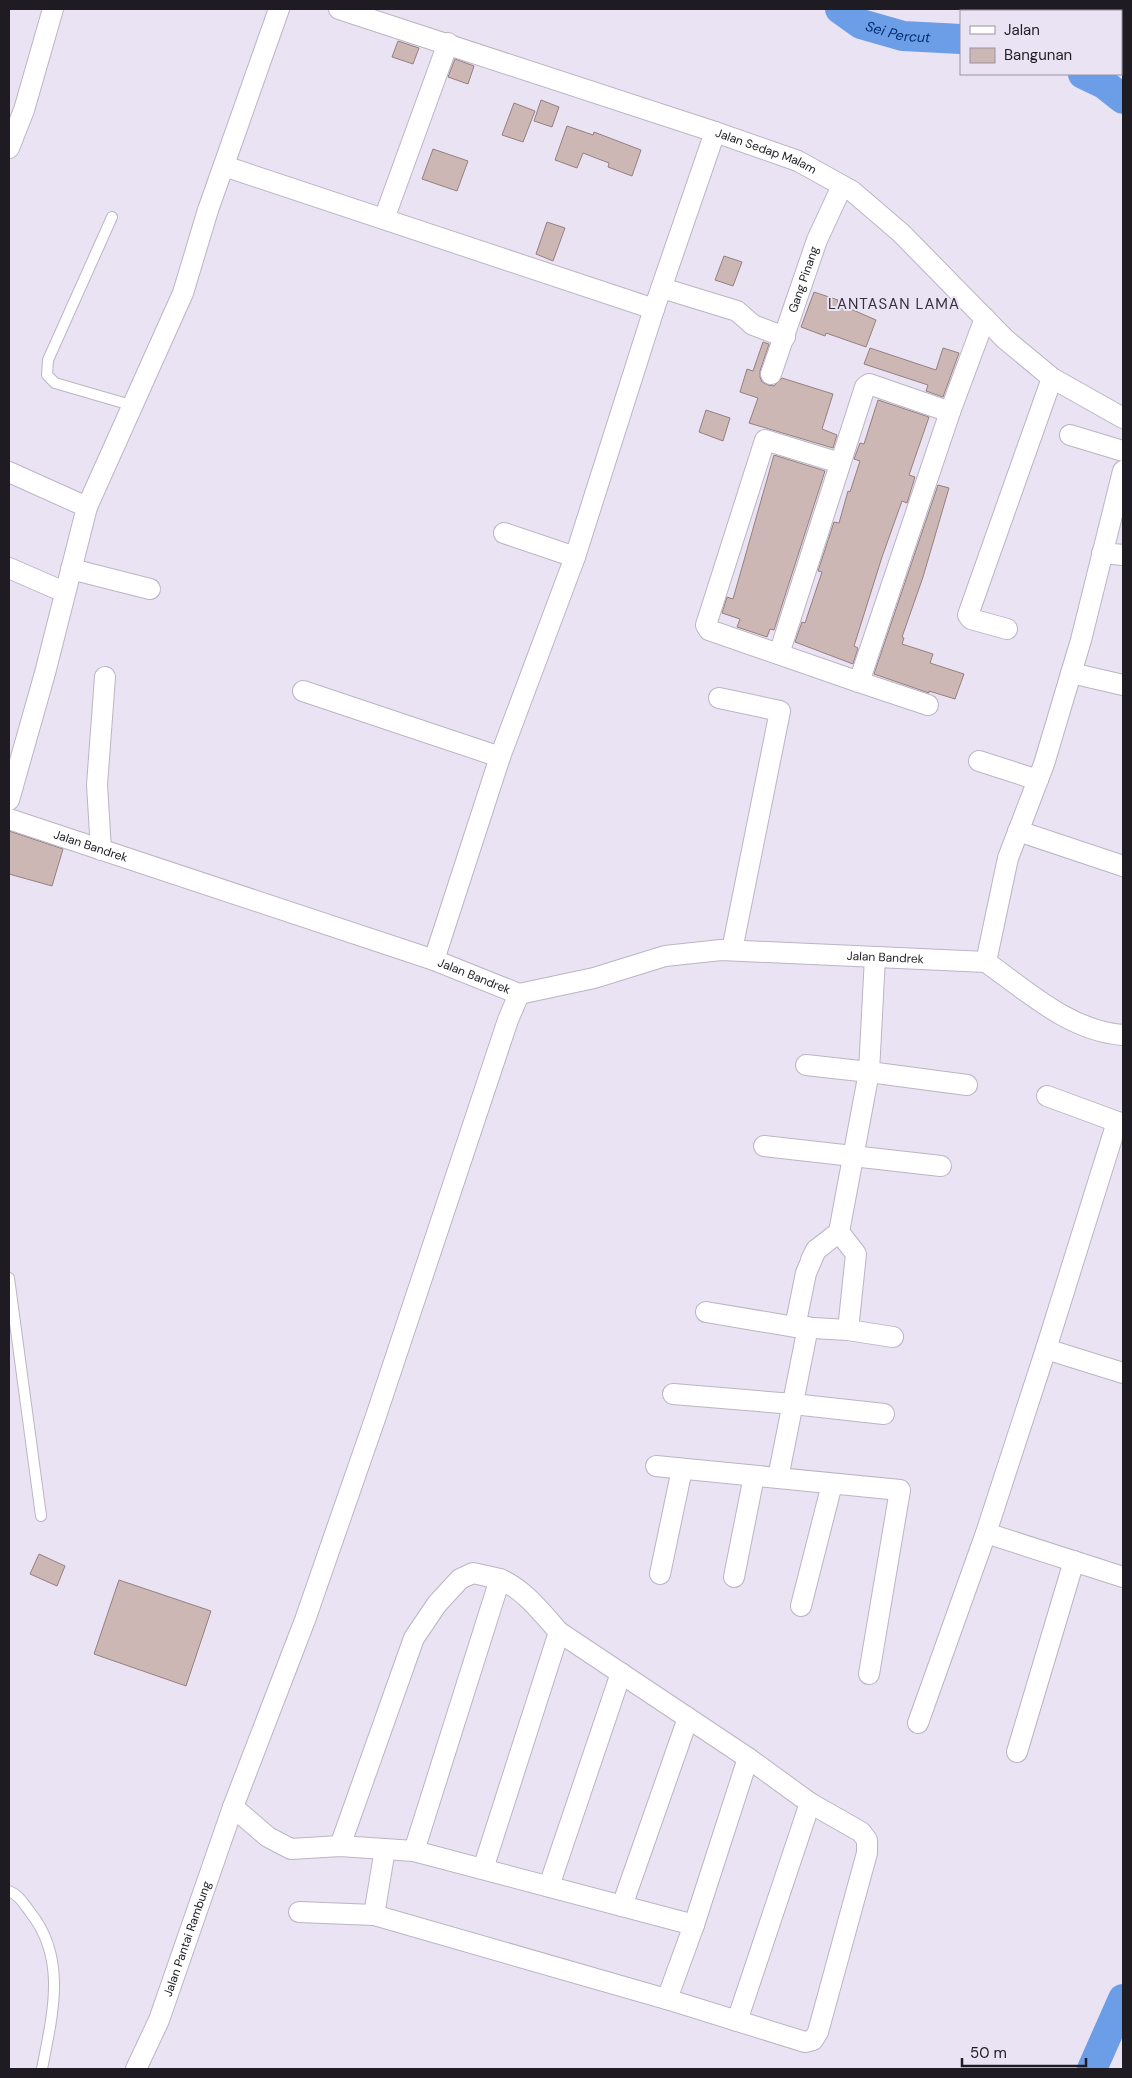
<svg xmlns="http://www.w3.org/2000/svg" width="1132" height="2078" font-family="'DM Sans',sans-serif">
<rect width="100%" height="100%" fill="#eae3f4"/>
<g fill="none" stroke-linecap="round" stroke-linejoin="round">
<g stroke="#6c9de7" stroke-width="30">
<path id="s1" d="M840 9 861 24 903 36 961 39"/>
<path d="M1083 74 1104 84 1123 99"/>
<path d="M1092 2069 1123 1999"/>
</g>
</g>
<path fill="#cdb7b5" stroke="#95807f" d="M398 41 419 48 413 64 392 57Z
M455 59 474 66 468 84 448 77Z
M541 100 559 107 552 127 534 121Z
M514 103 535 111 523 142 502 135Z
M567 126 593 135 594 132 641 150 632 176 608 167 609 163 583 153 577 168 555 160Z
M433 149 468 161 457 191 422 179Z
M547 222 565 228 553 261 536 254Z
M724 256 742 262 733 286 715 280Z
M814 292 838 300 837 303 876 320 866 347 826 333 825 336 801 327Z
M763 342 769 344 760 371V377L762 382 768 385 774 386 782 378 833 394 822 429 837 435 833 448 749 423 758 398 740 392 747 369 753 371Z
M870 348 936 370 943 348 959 353 943 397 926 391 928 385 864 364Z
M878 400 929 417 909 475 915 477 907 503 902 501 882 557 854 646 858 648 853 664 795 642 802 622 805 623 822 572 818 571 834 522 839 523 848 491 850 492 860 461 854 459 860 443 864 444Z
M706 410 730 418 723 441 699 432Z
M774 455 825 471 774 630 770 629 767 637 737 627 740 619 722 613 727 597 733 599Z
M938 485 949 488 923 577 902 637 904 638 902 644 933 654 930 663 964 674 955 699 929 691V693L874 674Z
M9 831 63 849 52 886 9 874Z
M39 1554 65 1566 57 1586 30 1574Z
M119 1580 211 1611 186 1686 94 1654Z"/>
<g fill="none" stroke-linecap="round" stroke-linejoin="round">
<g stroke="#bcb4c5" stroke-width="12">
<path id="service" d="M112 217 48 360 47 375 55 383 134 406
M9 1278 41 1516
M9 1891C19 1895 24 1904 30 1912 68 1959 52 2016 42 2069"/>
</g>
<g stroke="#bcb4c5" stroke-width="22">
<g id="minor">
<path id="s2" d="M339 9 715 132 798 161 852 191 901 233 1005 339 1052 378 1123 418"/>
<path d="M9 148 24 110 53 9"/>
<path d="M224 166 654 309"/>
<path d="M384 219 448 43"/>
<path d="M662 288 737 311 753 325 785 337"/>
<path id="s3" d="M771 374 817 240 842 186"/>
<path d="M1070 435 1123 451"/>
<path d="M840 463 765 440 706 625 709 630 859 682 950 412 985 318"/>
<path d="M9 472 87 507"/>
<path d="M504 533 575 557"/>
<path d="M1102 553 1123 555"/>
<path d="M9 568 64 592"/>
<path d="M71 569 150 589"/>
<path d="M1007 629 971 619 968 615 1052 378"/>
<path d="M779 654 865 387 869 384 950 412"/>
<path d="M1071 673 1123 685"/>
<path d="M859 682 928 705"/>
<path d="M303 691 500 757"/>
<path d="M719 698 780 711 732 950"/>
<path d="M979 761 1038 780"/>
<path d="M9 800 45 673 87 507 183 293 208 210 279 9"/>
<path id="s4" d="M9 819 434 960 519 994 594 978 665 956 721 950 986 962"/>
<path d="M1018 831 1123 866"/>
<path d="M101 850 97 785 105 677"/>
<path d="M875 957 869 1072 967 1085"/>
<path d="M434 960 500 757 575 557 654 309 715 132"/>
<path d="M986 962 1008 858 1044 764 1081 640 1123 471"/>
<path d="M986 962C1028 992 1070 1031 1123 1035"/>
<path d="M806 1065 869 1072 839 1232 816 1250"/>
<path d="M1047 1096 1123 1124"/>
<path d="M764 1146 941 1166"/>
<path d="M839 1232 856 1254 848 1330 893 1337"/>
<path d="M706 1312 795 1327 806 1273 816 1250 811 1260"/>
<path d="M796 1327 848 1330"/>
<path d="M1046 1349 1123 1373"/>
<path d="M673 1394 793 1404 884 1414"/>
<path d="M656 1466 900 1490 869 1674"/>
<path d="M778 1478 808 1327"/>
<path d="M986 1533 1123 1577"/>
<path d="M660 1574 682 1469"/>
<path d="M734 1577 754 1476"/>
<path d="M801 1606 832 1484"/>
<path d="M918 1723 986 1533 1046 1349 1117 1122"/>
<path d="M1017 1752 1074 1561"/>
<path d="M233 1807 268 1837 291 1849 340 1846 414 1851 694 1925"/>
<path d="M340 1846 414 1638 437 1604 460 1579 473 1573 500 1579"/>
<path d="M385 1849 374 1915 673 2001 805 2042 813 2040 818 2032 867 1853V1840L861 1832 810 1803 748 1758 559 1632C542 1613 525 1590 500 1579L414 1851"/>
<path d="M483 1869 559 1632"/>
<path d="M549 1886 621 1673"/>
<path d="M622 1906 688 1718"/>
<path d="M299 1912 374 1915"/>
<path d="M667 1999 694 1925 748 1758"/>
<path d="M737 2021 810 1803"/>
<path id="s5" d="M136 2069 159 2020 233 1807 305 1620 376 1416 508 1020 519 994"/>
</g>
</g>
<use href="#service" stroke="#fff" stroke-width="10"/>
<use href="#minor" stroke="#fff" stroke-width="20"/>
</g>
<g text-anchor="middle" stroke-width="4" stroke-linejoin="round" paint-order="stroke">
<g font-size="12" fill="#1e1c22" stroke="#eae3f4">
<text dy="4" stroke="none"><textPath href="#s2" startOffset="450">Jalan Sedap Malam</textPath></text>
<text dy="4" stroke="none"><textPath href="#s3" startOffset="100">Gang Pinang</textPath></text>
<text dy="4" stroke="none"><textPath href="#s4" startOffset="86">Jalan Bandrek</textPath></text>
<text dy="4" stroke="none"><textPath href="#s4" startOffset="911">Jalan Bandrek</textPath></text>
<text dy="4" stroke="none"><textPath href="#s4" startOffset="491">Jalan Bandrek</textPath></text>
<text dy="4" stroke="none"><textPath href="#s5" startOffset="140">Jalan Pantai Rambung</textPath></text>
</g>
<g font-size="14" font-style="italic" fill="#002e6f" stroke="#eae3f4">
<text dy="5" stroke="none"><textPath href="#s1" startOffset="64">Sei Percut</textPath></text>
</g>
<g font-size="15" letter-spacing="1" fill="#36303d" stroke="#eae3f4">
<text x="894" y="309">LANTASAN LAMA</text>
</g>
</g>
<rect width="1132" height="2078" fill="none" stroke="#1e1c22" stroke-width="20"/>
<rect x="960" y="10" width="162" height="65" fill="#eae3f4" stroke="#9893a0"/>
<rect x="970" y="26" width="25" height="8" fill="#ffffff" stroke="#9893a0"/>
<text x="1004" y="35" font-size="15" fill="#1e1c22">Jalan</text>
<rect x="970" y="48" width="25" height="15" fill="#cdb7b5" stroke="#9893a0"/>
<text x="1004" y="60" font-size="15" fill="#1e1c22">Bangunan</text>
<path d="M962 2058v8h124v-8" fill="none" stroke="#1e1c22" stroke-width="2.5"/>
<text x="970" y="2058" font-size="15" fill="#1e1c22" stroke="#eae3f4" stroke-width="4" paint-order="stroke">50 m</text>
</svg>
